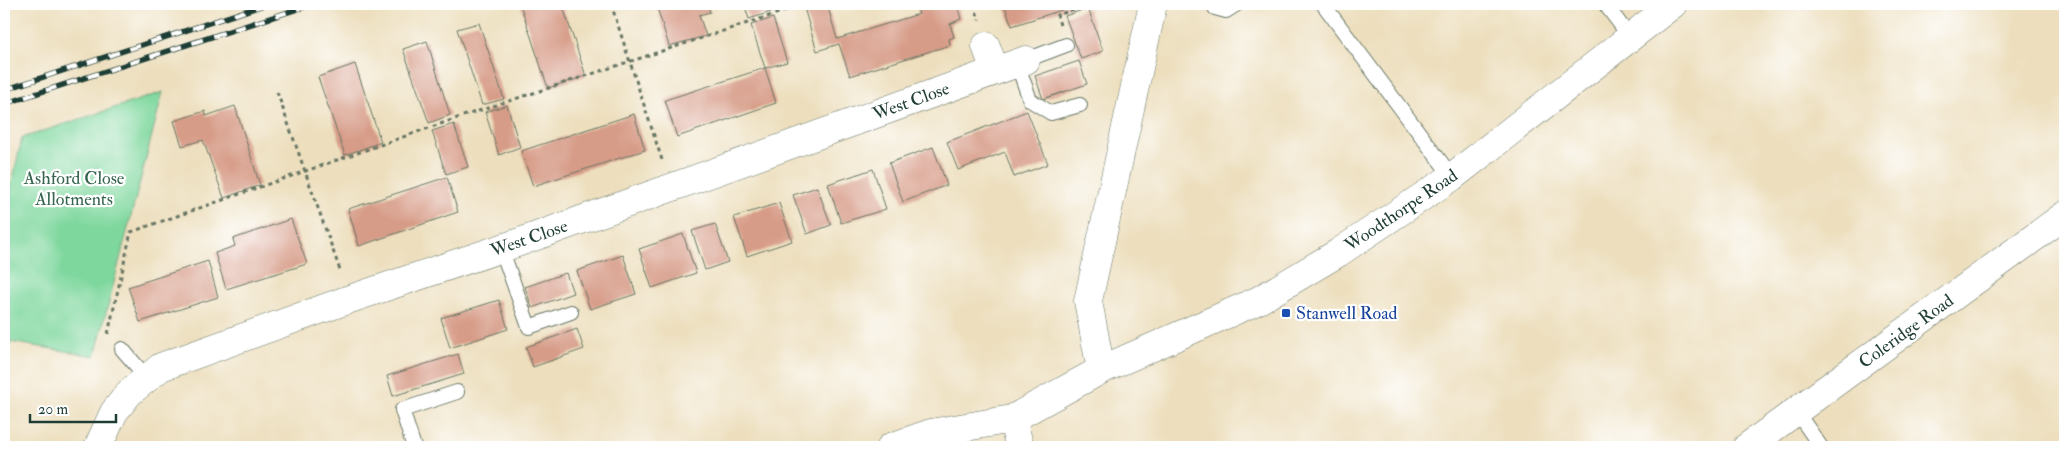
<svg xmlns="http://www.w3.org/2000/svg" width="2069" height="451" font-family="'IM FELL Double Pica',serif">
<rect width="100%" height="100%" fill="#fff"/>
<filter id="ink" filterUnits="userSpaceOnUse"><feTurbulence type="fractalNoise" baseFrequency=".02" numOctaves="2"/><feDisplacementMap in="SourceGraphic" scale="10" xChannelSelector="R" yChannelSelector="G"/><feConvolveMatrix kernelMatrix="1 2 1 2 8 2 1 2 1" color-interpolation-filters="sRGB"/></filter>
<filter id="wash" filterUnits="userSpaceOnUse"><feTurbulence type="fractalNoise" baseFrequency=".0096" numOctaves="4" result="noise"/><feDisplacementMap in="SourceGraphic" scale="20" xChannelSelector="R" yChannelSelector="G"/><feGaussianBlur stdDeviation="1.12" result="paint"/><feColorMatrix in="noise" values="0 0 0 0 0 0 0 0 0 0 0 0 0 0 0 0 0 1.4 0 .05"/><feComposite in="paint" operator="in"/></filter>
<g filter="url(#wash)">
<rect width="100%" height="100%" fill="#eddfbe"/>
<path fill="#7ed79d" stroke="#4e8a68" d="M163 92 95 356 4 341V217L22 138Z"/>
<g id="blocks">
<path fill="#d79c88" d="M531 4H562L586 76 548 88 521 7Z
M656 4H707L710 12 699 15 706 36 669 46Z
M744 4H768L771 12 749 19Z
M818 4H827L837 39 919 14 915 4H943V6L957 4 961 19 950 24 954 37 949 39 950 45 850 76 839 44 817 51 804 8Z
M1004 4H1070L1071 7 1012 26Z
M1088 8 1103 51 1081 59 1065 16Z
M773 18 787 62 765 68 776 103 677 137 665 100 765 68 751 25Z
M479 23 504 99 482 105 457 29Z
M427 41 450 115 429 123 403 49Z
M1079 61 1087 84 1043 99 1035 76Z
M355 64 381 142 345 155 318 77Z
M507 105 520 147 499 155 485 112Z
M235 106 260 185 224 198 203 140 182 146 174 121 205 111 206 116Z
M1027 111 1048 164 1014 177 1005 152 958 170 947 142Z
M634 114 645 150 533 186 521 151Z
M454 124 468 167 446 174 432 131Z
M933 147 947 185 903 202 889 163Z
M873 169 886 209 841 223 828 184Z
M447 177 458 212 359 246 348 209Z
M817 187 831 225 807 234 793 195Z
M779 203 792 241 747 256 734 217Z
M291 219 307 264 226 289 215 253 235 246 233 239Z
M715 224 728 262 705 270 692 231Z
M683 234 696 273 652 288 639 249Z
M623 255 636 294 590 309 577 271Z
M208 261 218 297 140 322 128 287Z
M566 273 573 293 532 308 525 287Z
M499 300 508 329 450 348 441 318Z
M577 329 584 349 533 367 526 347Z
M458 354 464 374 393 396 387 376Z"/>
</g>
</g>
<g filter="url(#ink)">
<use href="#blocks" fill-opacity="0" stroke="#677664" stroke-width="1"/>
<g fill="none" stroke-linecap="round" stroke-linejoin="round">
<g stroke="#677664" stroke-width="16">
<path id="service" d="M1323 4 1452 177
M1605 4 1630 37
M1215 8 1226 11 1237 4
M1026 60 1066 45
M1017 63 1030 100 1051 113 1080 105
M501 248 529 327 571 312
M122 349 147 378
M1796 411 1821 447
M414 447 402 410 457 392"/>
</g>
<g stroke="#677664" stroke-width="29">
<path id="minor" d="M986 46 995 71
M98 447 114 412 130 392 161 367 350 299 517 243 1026 60
M1747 447 2065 215"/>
</g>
<g stroke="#677664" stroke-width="29">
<path id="tertiary" d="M1101 370 1088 301 1153 4
M1012 419 1020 447
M891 447 931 433 1012 419 1101 370 1259 300 1338 253 1452 177 1673 4"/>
</g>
<path stroke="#677664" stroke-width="3" stroke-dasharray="4 4" stroke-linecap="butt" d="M611 4 662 160
M974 4 979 20
M1060 25 1057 15 1094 4
M277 92 341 273
M108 334 131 232 466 115 806 4"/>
<use href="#service" stroke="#fff" stroke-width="14"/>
<use href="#minor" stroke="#fff" stroke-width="28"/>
<use href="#tertiary" stroke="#fff" stroke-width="28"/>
<g stroke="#1f3d34" stroke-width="5.5">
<path id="rail" d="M4 90 267 4
M4 104 313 4"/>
</g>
<use href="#rail" stroke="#fff" stroke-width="4" stroke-dasharray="11" stroke-linecap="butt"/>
</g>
</g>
<rect fill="#1a4fb4" stroke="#fff" stroke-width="2" x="1281" y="308" width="10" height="10" rx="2.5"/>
<g text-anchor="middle" stroke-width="4.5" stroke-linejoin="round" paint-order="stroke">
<g font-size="18" fill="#1f3d34" stroke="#fff">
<text transform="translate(911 101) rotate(-20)" y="6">West Close</text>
<text transform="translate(1401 210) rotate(-34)" y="6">Woodthorpe Road</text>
<text transform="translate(529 238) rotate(-19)" y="6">West Close</text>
<text transform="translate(1906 331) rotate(-36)" y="6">Coleridge Road</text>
</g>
<g font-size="18" fill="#37644e" stroke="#fff">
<text x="74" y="184">Ashford Close<tspan x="74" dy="21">Allotments</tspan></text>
</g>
<g font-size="18" fill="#164399" stroke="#fff" text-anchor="start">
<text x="1296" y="319">Stanwell Road</text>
</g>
</g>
<rect width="2069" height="451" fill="none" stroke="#fff" stroke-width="20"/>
<path d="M30 414v8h86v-8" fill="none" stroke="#1f3d34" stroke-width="2.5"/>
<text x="38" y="414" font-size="15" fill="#1f3d34" stroke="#ffffff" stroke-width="4" paint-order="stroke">20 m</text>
</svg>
